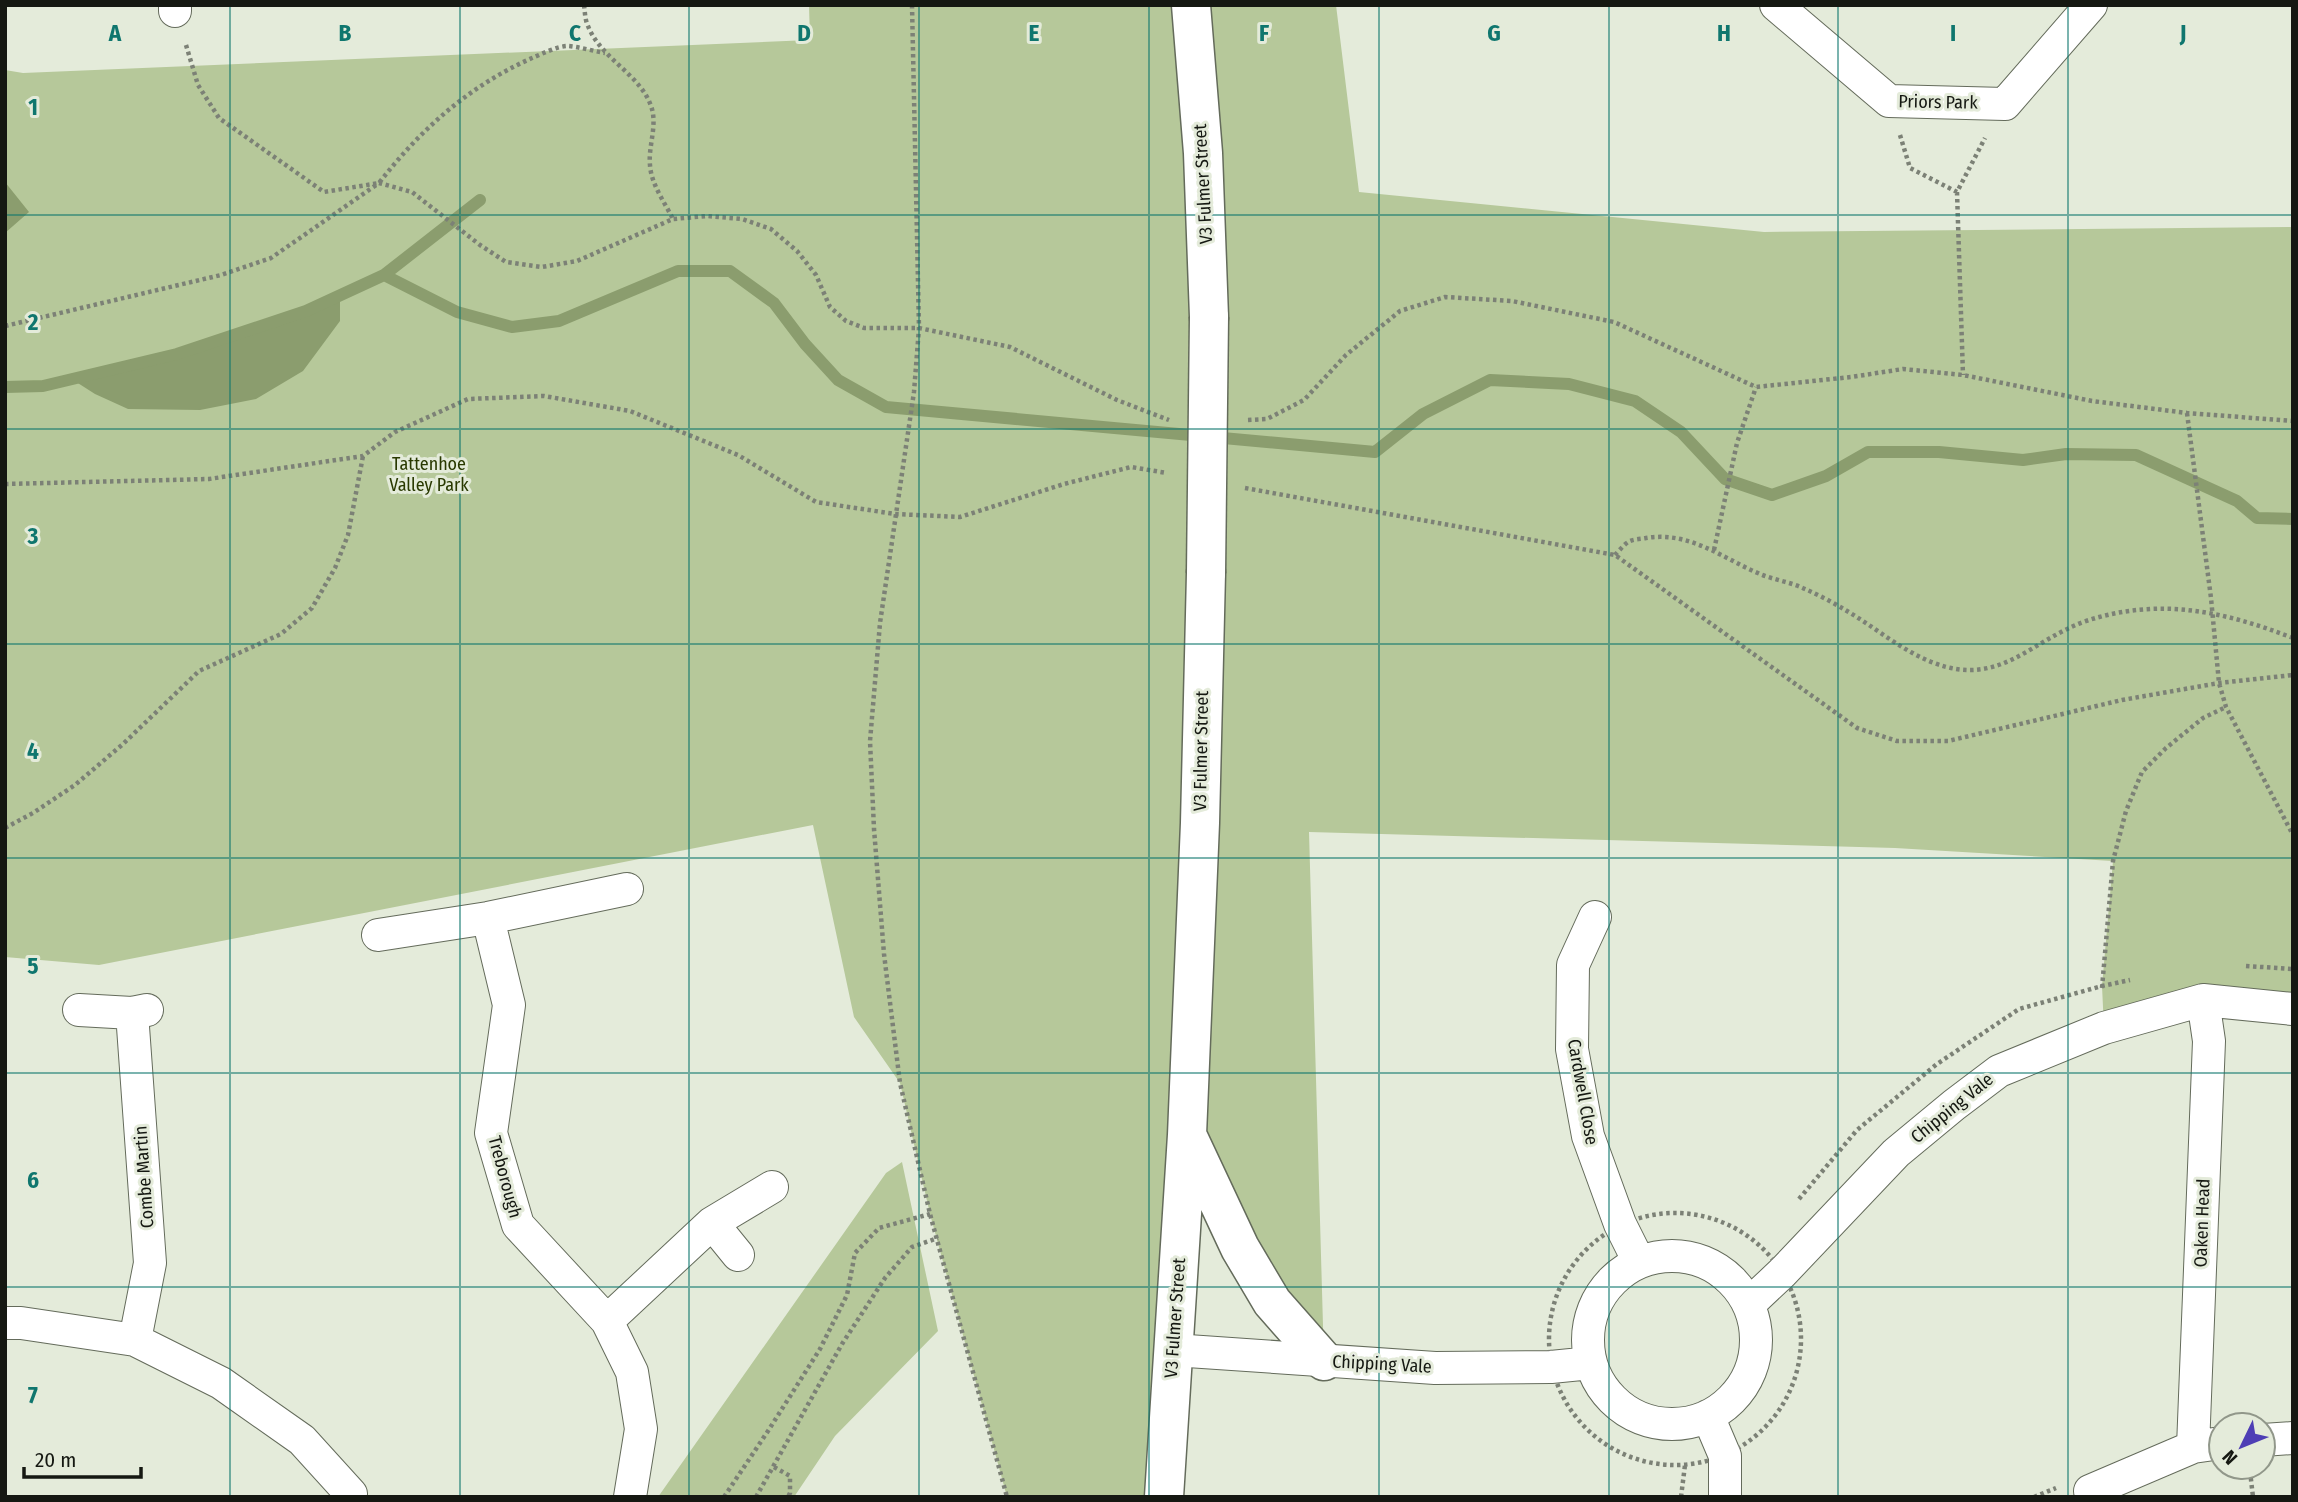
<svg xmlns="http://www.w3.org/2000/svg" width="2298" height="1502" font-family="'Fira Sans Condensed',sans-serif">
<rect width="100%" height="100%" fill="#e4ebda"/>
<path fill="#b6c89a" d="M809 5H1336L1359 192 1764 232 2293 227V1009L2104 1028 2102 986 2113 861 1895 848 1309 832 1324 1361 1188 1137 1164 1497H1007L930 1214 900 1083 854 1017 813 825 99 965 5 957V70L23 73 810 40Z
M902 1162 938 1331 835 1436 794 1497H658L886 1173Z"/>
<path fill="#8b9d6e" d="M5 182 29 212 5 233Z
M340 295V321L303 371 256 399 200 410 128 409 95 394 70 378C162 359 255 335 340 295Z"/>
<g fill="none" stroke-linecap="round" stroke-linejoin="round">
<path stroke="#8b9d6e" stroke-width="12" d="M384 275 480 200
M5 387 43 386 177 354 306 311 384 275 457 312 512 327 559 321 678 271H730L774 303 805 344 838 380 886 407 1375 452 1423 414 1490 380 1569 384 1635 401 1681 432 1725 479 1772 495 1826 476 1868 452H1939L2023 460 2066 454 2136 455 2237 501 2257 518 2293 519"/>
<g stroke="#646b5b" stroke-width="34">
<path id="minor" d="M175 5V11
M1776 5 1889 101 2005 104 2091 5
M1595 917 1573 965 1572 1049 1588 1136 1620 1224 1639 1262
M488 918 509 1005 491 1133 518 1225 607 1321 632 1372 641 1429 630 1497
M378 935 488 918 627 889
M79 1010 132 1013 147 1010
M132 1013 150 1263 135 1340
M712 1223 738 1255
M1588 1340a84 84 0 1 1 168 0a84 84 0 1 1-168 0Z
M1749 1304 1783 1272 1896 1153 1954 1105 1999 1071 2104 1028 2203 1000 2293 1009
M607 1321 712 1223 772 1187
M5 1323H21L135 1340 221 1383 302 1440 351 1494 349 1497
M1173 1350 1435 1368 1551 1367 1591 1363
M1708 1416 1725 1456V1497
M2263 1440 2293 1438
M2193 1447 2209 1041 2203 1000
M2090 1491 2193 1447 2221 1443"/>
</g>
<g stroke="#646b5b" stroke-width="41">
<path id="tertiary" d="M1191 5 1203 153 1209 317
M1188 1137 1240 1248 1272 1302 1324 1361
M1164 1497 1187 1135 1200 823 1206 573"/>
</g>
<path stroke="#7c8176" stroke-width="4.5" stroke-dasharray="3.5 3.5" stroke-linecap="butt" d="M584 5C585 12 585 20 588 26 601 59 640 74 651 106 658 125 648 146 650 165 651 184 665 203 673 219
M912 5 919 328 914 392 880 623 870 741 874 829 884 954 900 1083 930 1214 1007 1497
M186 45 198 85 219 118 324 192 379 183C421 129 469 86 532 58 542 54 557 46 568 46 580 47 593 51 605 53
M1900 135 1910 168 1957 192 1985 138
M1957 192 1963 375
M5 326 221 275 271 258 379 183 412 192 480 245 506 262 542 267 577 261 673 219 707 216 742 219 771 229 797 251 816 275 830 307 846 321 864 328H919L1010 347 1117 400 1169 420
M2187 413 2211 598 2219 683 2226 707 2293 835
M1248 420 1267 419 1304 400 1346 355 1400 311 1445 297 1512 301 1614 322 1756 387 1851 377 1903 369 1963 375 2092 401 2187 413 2293 421
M5 484 209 479 363 456 395 432 468 399 544 396 630 411 738 455 816 502 895 514 960 517 1064 484 1131 467 1167 473
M1245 488 1615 555 1857 728 1897 741H1948L2122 700 2219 683 2293 675
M1714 550 1737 443 1756 387
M1615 555C1619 551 1625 543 1630 541 1635 539 1641 539 1646 538 1690 531 1722 558 1760 574 1774 580 1791 582 1805 589 1819 595 1834 603 1847 611 1876 628 1902 651 1934 663 2000 688 2031 640 2086 621 2159 597 2223 611 2293 638
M5 828 33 813 75 785 123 744 199 671 281 634 312 608 335 568 348 535 363 456
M2246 966 2293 969
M2102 988 2113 861 2126 811 2142 772 2166 748 2203 718 2226 707
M1799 1199 1857 1130 1937 1064 2019 1009 2102 986 2130 980
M1549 1339a126 126 0 1 1 252 0a126 126 0 1 1-252 0Z
M774 1467 790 1476V1493L788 1497
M2250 1471 2253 1497
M724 1497 768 1431 820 1349 847 1295 855 1253 879 1228 930 1214
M756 1497 842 1344 885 1278 912 1247 938 1238
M1681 1497 1685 1465
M2034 1497 2056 1488"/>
<use href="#minor" stroke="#fff" stroke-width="32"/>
<use href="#tertiary" stroke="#fff" stroke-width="38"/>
<g stroke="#646b5b" stroke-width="41" stroke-linecap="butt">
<path id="tertiary-bridge" d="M1206 573 1209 317"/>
</g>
<use href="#tertiary-bridge" stroke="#fff" stroke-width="38"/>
</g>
<path fill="none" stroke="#0f766e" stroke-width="2" stroke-opacity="0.55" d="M230 5V1497M460 5V1497M689 5V1497M919 5V1497M1149 5V1497M1379 5V1497M1609 5V1497M1838 5V1497M2068 5V1497M5 215H2293M5 429H2293M5 644H2293M5 858H2293M5 1073H2293M5 1287H2293"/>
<g text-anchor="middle" stroke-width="6" stroke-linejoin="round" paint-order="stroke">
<g font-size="18" fill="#151812" stroke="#e4ebda">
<text transform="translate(1938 102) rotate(1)" y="6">Priors Park</text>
<text transform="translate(1203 184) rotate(-93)" y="6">V3 Fulmer Street</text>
<text transform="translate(1201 751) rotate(-89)" y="6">V3 Fulmer Street</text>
<text transform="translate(1583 1092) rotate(80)" y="6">Cardwell Close</text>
<text transform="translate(1952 1108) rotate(-39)" y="6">Chipping Vale</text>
<text transform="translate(144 1177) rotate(-94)" y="6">Combe Martin</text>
<text transform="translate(505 1177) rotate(75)" y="6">Treborough</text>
<text transform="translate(2202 1223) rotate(-88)" y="6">Oaken Head</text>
<text transform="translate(1175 1318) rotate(-86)" y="6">V3 Fulmer Street</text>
<text transform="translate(1382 1364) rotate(3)" y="6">Chipping Vale</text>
</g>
<g font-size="18" fill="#293900" stroke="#e4ebda">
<text x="429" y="470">Tattenhoe<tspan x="429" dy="21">Valley Park</tspan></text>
</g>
</g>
<g font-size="23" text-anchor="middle" font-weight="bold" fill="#0f766e" stroke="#e4ebda" stroke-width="6" stroke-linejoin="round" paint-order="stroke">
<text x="115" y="41">A</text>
<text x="345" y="41">B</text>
<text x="575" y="41">C</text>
<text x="804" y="41">D</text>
<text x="1034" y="41">E</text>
<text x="1264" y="41">F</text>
<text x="1494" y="41">G</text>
<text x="1724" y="41">H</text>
<text x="1953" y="41">I</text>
<text x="2183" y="41">J</text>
<text x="33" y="115">1</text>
<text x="33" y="330">2</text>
<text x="33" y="544">3</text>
<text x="33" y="759">4</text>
<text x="33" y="974">5</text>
<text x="33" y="1188">6</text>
<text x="33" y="1403">7</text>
</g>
<rect width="2298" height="1502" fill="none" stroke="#151812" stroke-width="14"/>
<g transform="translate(2242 1446) rotate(227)"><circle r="33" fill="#e4ebda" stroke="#91978a" stroke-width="2"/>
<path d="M0-5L12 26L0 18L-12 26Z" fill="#4e3eb5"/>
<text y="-10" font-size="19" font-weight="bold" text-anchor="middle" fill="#151812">N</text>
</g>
<path d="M24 1467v10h117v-10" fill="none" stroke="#151812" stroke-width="3.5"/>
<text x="35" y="1467" font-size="21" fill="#151812" stroke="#e4ebda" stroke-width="5" paint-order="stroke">20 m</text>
</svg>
